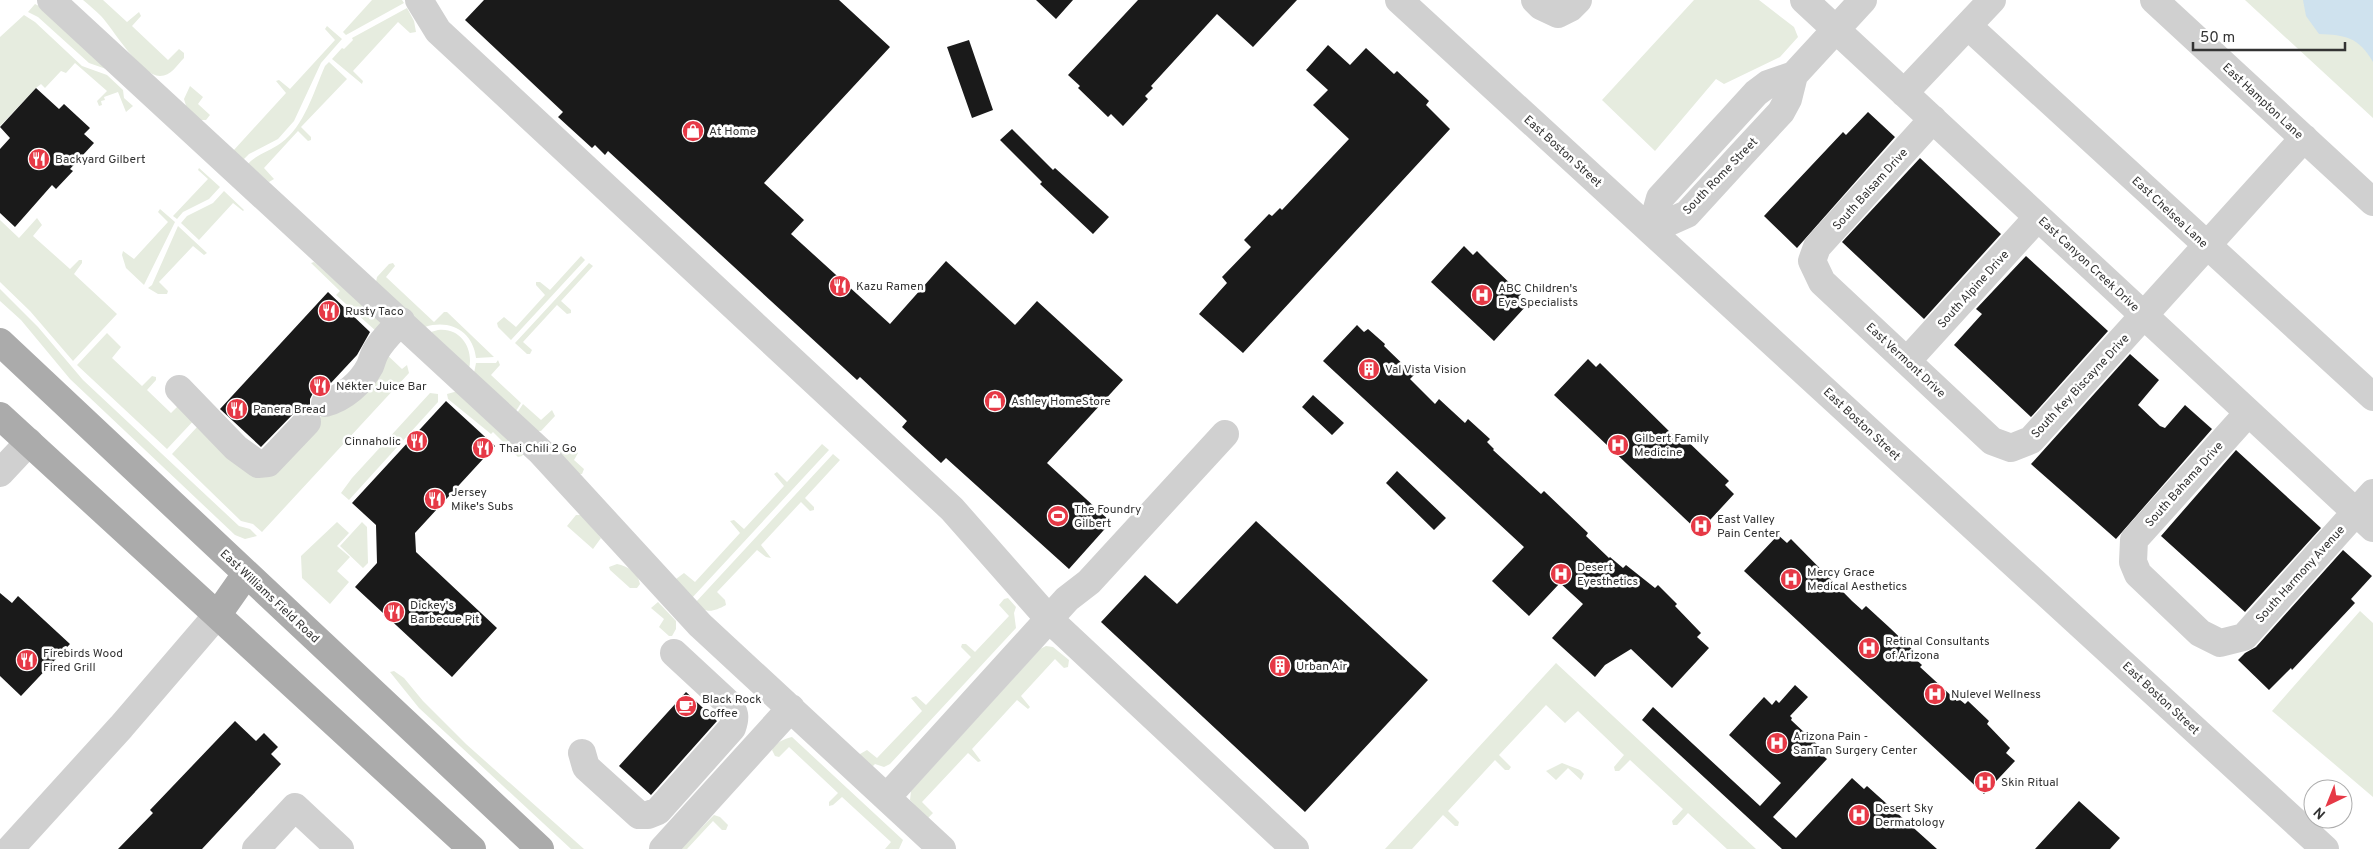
<svg xmlns="http://www.w3.org/2000/svg" width="2373" height="849" font-family="Overpass,sans-serif">
<rect width="100%" height="100%" fill="#fff"/>
<path fill="#e6ecdf" d="M83 0H103L127 22 139 12 141 16 132 26 168 60 179 49 184 53V58C177 65 171 76 160 76 141 76 113 29 101 16 95 10 89 5 83 0Z
M372 0H402L404 3 346 35 343 32Z
M1694 0H1759L1794 27 1798 37 1780 57 1724 84 1716 79 1655 151 1602 100Z
M2245 0H2373V118Z
M35 4 41 7 109 70 89 63 38 17 28 12Z
M407 8 414 21 416 32 410 33 398 22 353 71 363 81 362 84 332 59 342 48 344 49 353 40 352 38Z
M24 15 35 22 82 66 107 75 123 90 124 98 133 106 126 112 118 92 104 97 105 100 101 101 102 105 99 106 97 101 107 91 75 63 66 73 61 71 45 88 41 84 36 88 0 126V37Z
M327 26 342 39 321 63 294 121 278 139 249 154 243 160 233 151 286 93 276 81 279 80 290 89 335 40 325 29Z
M329 62 347 79 301 127 311 137V140L308 141 298 131 264 168 274 179 269 182 248 164C257 154 270 151 281 143 304 127 314 91 325 66Z
M190 86 203 97 198 104 210 115 206 120H201L187 109 184 99Z
M199 168 220 187 209 199 183 212 177 219 173 216 208 179 198 170Z
M224 191 244 210 243 211 233 203 199 240 181 223 187 216 213 203Z
M160 209 175 222 144 285 126 268 122 255 123 251 134 259 168 222 158 212Z
M37 218 42 225 33 236 70 269 79 260H82V263L74 274 117 314 73 361 30 311 0 282V220L19 238Z
M178 226 207 253 204 255 193 246 159 282 168 291 167 294H158L148 288 152 285Z
M581 256 585 260 511 340 498 327 497 323 504 317 516 327 545 295 536 285V282H540L550 290Z
M314 262 384 323 377 332 336 295 340 291 311 263Z
M393 263 395 266 386 277 434 322 444 312H447L494 357 476 358C473 331 450 319 425 327L376 282 377 277 389 264Z
M589 263 593 266 561 301 571 310V313L567 314 557 305 523 342 532 350 530 354H527L515 343Z
M0 289 38 327 83 380 239 526 250 529 257 536 245 539 235 535 70 379 21 320 0 301Z
M438 330C460 327 474 348 469 369L431 332Z
M107 333 121 347 112 358 142 386 152 376 156 377V380L147 390 171 413 181 403 197 417 167 449 77 365Z
M383 351 402 369 407 365 409 373 262 532 253 524 241 521 172 454 198 426 245 469 307 431Z
M498 360 500 365 491 375 521 403 516 411 474 373 476 363H496Z
M458 391 524 453 522 456 518 457 493 432 491 434 448 399 447 394Z
M430 393 438 394V402L349 500 341 493 352 478Z
M523 404 541 420 552 410 555 416 541 431H536L517 413Z
M566 441 578 453 574 460 584 469 582 474H578L557 450Z
M822 444 829 450 691 599 676 579 684 573 695 582 740 533 730 521 734 520 744 529 784 486 774 474 777 472 787 482Z
M833 454 840 460 805 498 814 507V510L810 511 801 502 761 545 771 558 766 557 757 550 717 592 725 600 726 605C713 612 706 614 695 603Z
M576 515H581L601 538 593 549 567 526Z
M337 522 349 533 337 546 350 557 337 571 349 582 330 604 302 578 301 556Z
M362 522 367 527 368 563 363 568 340 546Z
M617 564C628 566 638 573 640 584L637 588H630L610 570 609 567Z
M1008 598 1016 607 1014 613 1016 628 890 764 884 767 875 764 871 768 860 756V754L867 750 877 758 922 711 911 698 916 696 926 705 971 657 961 647 962 644H966L975 652 1009 616 999 605 1004 599Z
M658 602 676 621V629L672 636H669L659 627 664 619 651 608Z
M2360 611 2373 623V797L2272 711Z
M1046 646 1053 647 1069 660 1068 667 1064 668 1055 659 1021 696 1030 707 1028 709 1017 700 972 749 981 761 978 762 968 753 922 802 933 813 927 819 910 800 911 791 1040 649Z
M1556 663 1756 849H1727L1688 813 1677 825H1673L1672 821 1683 809 1630 760 1619 771H1615L1614 767 1624 755 1578 711 1565 723 1546 705 1499 755 1511 767 1509 770H1505L1495 760 1448 811 1459 822 1458 826H1455L1443 815 1412 849H1385Z
M394 671 404 678 423 701 466 744 584 849H571L419 708 390 672Z
M792 737 903 840 899 849H885L891 842 842 797 833 805 829 806V802L838 793 789 747 779 757 775 756 772 750C776 742 784 739 792 737Z
M1562 763 1580 770 1584 774 1581 780 1568 768 1556 780 1546 771Z
M714 815 720 817 728 825 726 830H722L713 821 687 849H680Z"/>
<path fill="#cfe2ee" d="M2303 0H2373V62C2359 37 2345 35 2319 34L2306 16Z"/>
<path fill="#1a1a1a" d="M484 0H839L890 47 764 183 804 220 791 234 890 324 946 261 1015 325 1037 301 1123 380 1047 463 1111 522 1069 569 946 458 941 463 902 427 907 421 860 377 857 380 608 151 605 155 595 145 592 148 558 117 563 112 465 20Z
M1036 0H1073L1056 19Z
M1138 0H1297L1253 47 1217 14 1151 86 1153 88 1145 96 1148 99 1123 126 1111 114 1108 117 1078 88 1080 86 1068 75Z
M969 40 993 110 972 118 947 47Z
M1328 45 1350 65 1366 48 1394 74 1397 71 1429 101 1426 105 1450 129 1243 353 1199 314 1227 283 1222 277 1251 247 1244 240 1269 214 1272 216 1280 208 1282 210 1349 139 1313 105 1328 90 1306 70Z
M36 88 59 109 64 104 90 128 84 134 94 143 70 169 73 171 56 189 52 185 15 227 0 213V149L10 138 0 127Z
M1868 112 1895 137 1797 248 1764 216 1843 132 1846 135Z
M1012 129 1053 170 1055 168 1109 217 1093 234 1040 184 1042 182 1000 140Z
M1920 158 2001 234 1924 319 1842 242Z
M1464 246 1473 255 1477 251 1491 265 1521 294 1518 297 1527 305 1494 341 1431 282Z
M2026 256 2108 331 2031 417 1954 345 1982 314 1976 309Z
M328 292 370 332 357 355 330 384 313 393 310 399V407H302L296 411 261 447 220 409Z
M1357 325 1364 332 1368 329 1385 344 1384 346 1414 375 1410 379 1435 404 1439 399 1465 423 1468 419 1490 439 1487 442 1494 449 1493 450 1541 494 1544 491 1588 533 1586 536 1609 558 1610 557 1623 568 1626 565 1655 588 1658 585 1677 604 1675 606 1701 633 1697 637 1709 648 1672 688 1631 649 1605 665 1595 677 1552 638 1583 604 1560 583 1529 616 1492 581 1524 547 1323 361Z
M2130 354 2159 380 2138 405 2160 426 2165 428 2185 405 2212 429 2116 539 2031 464Z
M1588 359 1596 367 1600 363 1676 438 1680 434 1729 481 1725 485 1734 494 1699 532 1554 395Z
M1313 395 1344 423 1332 435 1302 407Z
M446 401 495 446 415 533 416 552 497 628 452 677 355 587 377 563 376 525 352 503Z
M2236 450 2321 528 2245 612 2161 536Z
M1397 471 1446 518 1434 530 1386 483Z
M1256 521 1428 680 1305 812 1101 622 1145 575 1177 604Z
M1778 535 1787 543 1791 539 1852 601 1862 610 1866 606 1890 628 1916 653 1913 657 1922 665 1920 667 1957 701 1959 699 1965 704 1968 701 1989 721 1987 724 2010 748 2006 753 2015 761 1984 794 1744 571Z
M2343 550 2372 576 2351 599 2355 603 2292 670 2291 668 2269 690 2238 660 2245 653 2256 647Z
M0 593 12 603 18 596 70 644 21 696 0 676Z
M1795 685 1808 697 1790 716 1792 718 1791 720 1822 749 1819 752 1827 759 1773 817 1796 838 1852 778 1864 789 1867 786 1937 849H1782L1642 720 1653 707 1760 806 1781 783 1729 735 1764 697 1772 705 1776 700 1779 703Z
M686 692 717 721 651 795 619 766Z
M235 721 256 741 264 733 278 747 271 754 281 764 202 849H118L153 813 150 810Z
M2079 801 2120 838 2110 849H2035Z"/>
<g fill="none" stroke-linecap="round" stroke-linejoin="round">
<path stroke="#d0d0d0" stroke-width="28" d="M51 0 541 452 700 625 942 849
M419 0 438 31 952 509 1049 619 1295 849
M1399 0 2325 849
M1535 0 1541 6 1558 14 1570 8 1578 0
M1804 0 2373 528
M2154 0 2373 202
M1968 26 2373 397
M1904 93 1992 0
M1933 119 1817 247 1812 261 1822 282 1992 441 2011 448 2031 440 2304 138
M1651 230 1687 214 1742 154 1781 112 1788 99 1794 75 1863 0
M1651 230 1660 198 1756 93 1768 84 1794 75
M1907 361 2038 217
M179 389 236 448 258 464 268 463 307 422
M325 403C344 398 361 383 370 366 372 361 373 356 376 351 382 340 392 331 401 321
M2248 413 2134 540 2133 562 2138 574 2200 633 2220 643 2244 637 2373 493
M0 473 29 442
M582 753 586 767 639 815H648L658 811 732 728C736 717 735 712 728 703L674 653
M887 797 1067 599 1089 582 1225 434
M10 849 121 727 218 614
M256 849 295 807 340 849
M663 849 791 708"/>
<path stroke="#ababab" stroke-width="28" d="M0 342 540 849
M0 416 472 849
M218 614 246 574"/>
</g>
<defs>
<g id="shop-disc" transform="scale(1.125)"><circle r="9.5" fill="#e63946" stroke="#fff"/><path d="M-5-2.5h2.3a2.7 3.5 0 0 1 5.4 0H5L5.5 6h-11ZM-1.5-2.5h3a1.5 2.3 0 0 0-3 0Z" fill="#fff"/></g>
<g id="restaurant-disc" transform="scale(1.125)"><circle r="9.5" fill="#e63946" stroke="#fff"/><path d="M-5-6h1v4h1v-4h1v4h1v-4h1v5L-1.5 .5V6h-2V.5L-5-1ZM5-6V6H3V1.5H1.5Q1.5-4 5-6Z" fill="#fff"/></g>
<g id="hospital-disc" transform="scale(1.125)"><circle r="9.5" fill="#e63946" stroke="#fff"/><path d="M-5-5h3v3.5h4V-5h3V5h-3V1.5h-4V5h-3Z" fill="#fff"/></g>
<g id="building-disc" transform="scale(1.125)"><circle r="9.5" fill="#e63946" stroke="#fff"/><path d="M-4-6H4V6H1V3H-1V6H-4ZM-2.5-4.3h1.7v1.8h-1.7ZM.8-4.3h1.7v1.8H.8ZM-2.5-1h1.7V.8h-1.7ZM.8-1h1.7V.8H.8Z" fill="#fff"/></g>
<g id="stadium-disc" transform="scale(1.125)"><circle r="9.5" fill="#e63946" stroke="#fff"/><path d="M0-5a6.5 5 0 1 0 0 10a6.5 5 0 1 0 0-10ZM-3.5-1.8h7v3.6h-7Z" fill="#fff"/></g>
<g id="cafe-disc" transform="scale(1.125)"><circle r="9.5" fill="#e63946" stroke="#fff"/><path d="M-5.5-4.5H6V0H3Q3 3.5 0 3.5H-2.5Q-5.5 3.5-5.5 0ZM3-3.2v2h1.7v-2ZM-6 4.5H4V6H-6Z" fill="#fff"/></g>
</defs>
<g fill-rule="evenodd">
<use href="#shop-disc" x="693" y="131"/>
<use href="#restaurant-disc" x="39" y="159"/>
<use href="#restaurant-disc" x="840" y="286"/>
<use href="#hospital-disc" x="1482" y="295"/>
<use href="#restaurant-disc" x="329" y="311"/>
<use href="#building-disc" x="1369" y="369"/>
<use href="#restaurant-disc" x="320" y="386"/>
<use href="#shop-disc" x="995" y="401"/>
<use href="#restaurant-disc" x="237" y="409"/>
<use href="#restaurant-disc" x="417" y="441"/>
<use href="#hospital-disc" x="1618" y="445"/>
<use href="#restaurant-disc" x="483" y="448"/>
<use href="#restaurant-disc" x="435" y="499"/>
<use href="#stadium-disc" x="1058" y="516"/>
<use href="#hospital-disc" x="1701" y="526"/>
<use href="#hospital-disc" x="1561" y="574"/>
<use href="#hospital-disc" x="1791" y="579"/>
<use href="#restaurant-disc" x="394" y="612"/>
<use href="#hospital-disc" x="1869" y="648"/>
<use href="#restaurant-disc" x="27" y="660"/>
<use href="#building-disc" x="1280" y="666"/>
<use href="#hospital-disc" x="1935" y="694"/>
<use href="#cafe-disc" x="686" y="706"/>
<use href="#hospital-disc" x="1777" y="743"/>
<use href="#hospital-disc" x="1985" y="782"/>
<use href="#hospital-disc" x="1859" y="815"/>
</g>
<g text-anchor="middle" stroke-width="5" stroke-linejoin="round" paint-order="stroke">
<g font-size="12" fill="#333" stroke="#fff">
<text transform="translate(2263 101) rotate(43)" y="4">East Hampton Lane</text>
<text transform="translate(1563 151) rotate(42)" y="4">East Boston Street</text>
<text transform="translate(1720 176) rotate(-46)" y="4">South Rome Street</text>
<text transform="translate(1870 189) rotate(-48)" y="4">South Balsam Drive</text>
<text transform="translate(2170 212) rotate(43)" y="4">East Chelsea Lane</text>
<text transform="translate(2089 264) rotate(43)" y="4">East Canyon Creek Drive</text>
<text transform="translate(1973 289) rotate(-48)" y="4">South Alpine Drive</text>
<text transform="translate(1906 360) rotate(43)" y="4">East Vermont Drive</text>
<text transform="translate(2080 386) rotate(-47)" y="4">South Key Biscayne Drive</text>
<text transform="translate(1862 424) rotate(43)" y="4">East Boston Street</text>
<text transform="translate(2184 484) rotate(-48)" y="4">South Bahama Drive</text>
<text transform="translate(2300 574) rotate(-48)" y="4">South Harmony Avenue</text>
<text transform="translate(270 596) rotate(43)" y="4">East Williams Field Road</text>
<text transform="translate(2161 698) rotate(43)" y="4">East Boston Street</text>
</g>
<g font-size="12" fill="#333" stroke="#fff" text-anchor="start">
<text x="709" y="135">At Home</text>
<text x="55" y="163">Backyard Gilbert</text>
<text x="856" y="290">Kazu Ramen</text>
<text x="1498" y="292">ABC Children's<tspan x="1498" dy="14">Eye Specialists</tspan></text>
<text x="345" y="315">Rusty Taco</text>
<text x="1385" y="373">Val Vista Vision</text>
<text x="336" y="390">Nékter Juice Bar</text>
<text x="1011" y="405">Ashley HomeStore</text>
<text x="253" y="413">Panera Bread</text>
<text x="1634" y="442">Gilbert Family<tspan x="1634" dy="14">Medicine</tspan></text>
<text x="401" y="445" text-anchor="end">Cinnaholic</text>
<text x="499" y="452">Thai Chili 2 Go</text>
<text x="451" y="496">Jersey<tspan x="451" dy="14">Mike's Subs</tspan></text>
<text x="1074" y="513">The Foundry<tspan x="1074" dy="14">Gilbert</tspan></text>
<text x="1717" y="523">East Valley<tspan x="1717" dy="14">Pain Center</tspan></text>
<text x="1577" y="571">Desert<tspan x="1577" dy="14">Eyesthetics</tspan></text>
<text x="1807" y="576">Mercy Grace<tspan x="1807" dy="14">Medical Aesthetics</tspan></text>
<text x="410" y="609">Dickey's<tspan x="410" dy="14">Barbecue Pit</tspan></text>
<text x="1885" y="645">Retinal Consultants<tspan x="1885" dy="14">of Arizona</tspan></text>
<text x="43" y="657">Firebirds Wood<tspan x="43" dy="14">Fired Grill</tspan></text>
<text x="1296" y="670">Urban Air</text>
<text x="1951" y="698">Nulevel Wellness</text>
<text x="702" y="703">Black Rock<tspan x="702" dy="14">Coffee</tspan></text>
<text x="1793" y="740">Arizona Pain -<tspan x="1793" dy="14">SanTan Surgery Center</tspan></text>
<text x="2001" y="786">Skin Ritual</text>
<text x="1875" y="812">Desert Sky<tspan x="1875" dy="14">Dermatology</tspan></text>
</g>
</g>
<g transform="translate(2328 804) rotate(223)"><circle r="24" fill="#ffffff" stroke="#adadad"/>
<path d="M0-4L9 19L0 12L-9 19Z" fill="#e63946"/>
<text y="-8" font-size="14" font-weight="bold" text-anchor="middle" fill="#333333">N</text>
</g>
<path d="M2193 42v8h152v-8" fill="none" stroke="#333333" stroke-width="2.5"/>
<text x="2200" y="42" font-size="15" fill="#333333" stroke="#ffffff" stroke-width="4" paint-order="stroke">50 m</text>
</svg>
